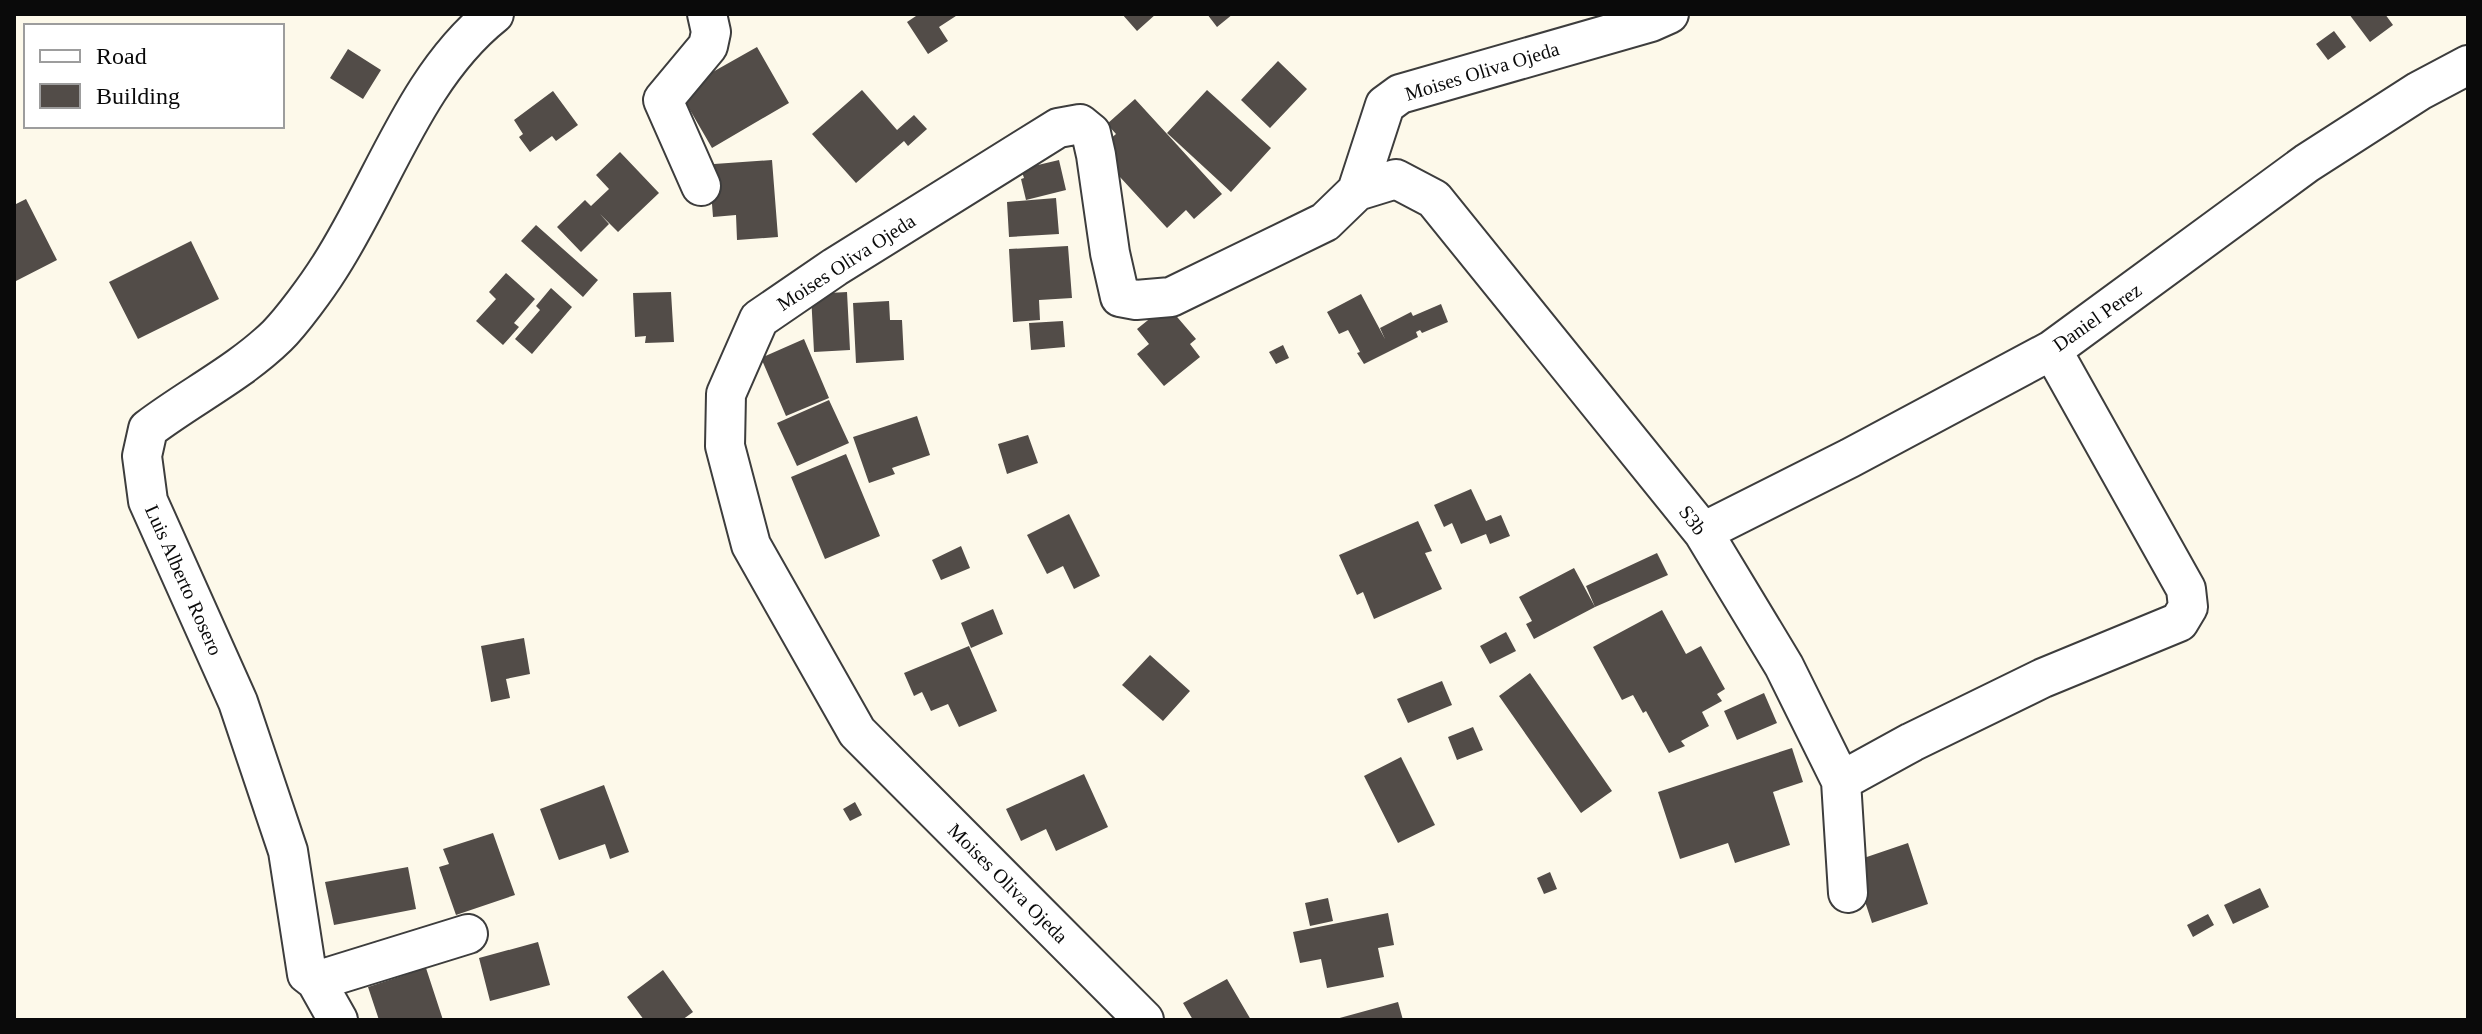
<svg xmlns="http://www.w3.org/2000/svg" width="2482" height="1034" font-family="Georgia,serif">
<rect width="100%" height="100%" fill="#fdf9ea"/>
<path fill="#524c48" d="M919 14H959L939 27 948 41 928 54 907 22Z
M1122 14H1156L1137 31Z
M1207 14H1233L1217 27Z
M2349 14H2385L2393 25 2370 42Z
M2334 31 2346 47 2328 60 2316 44Z
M757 47 789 103 712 148 679 91Z
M348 49 381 70 363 99 330 78Z
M1278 61 1307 89 1270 128 1241 100Z
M862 90 897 130 914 115 927 129 908 146 904 141 856 183 812 134Z
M1207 90 1271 148 1231 192 1167 133Z
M553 91 578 125 556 141 552 136 530 152 519 137 523 134 514 120Z
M1135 99 1222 194 1194 219 1186 210 1167 228 1096 151 1116 134 1107 124Z
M620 152 659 193 618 232 600 214 609 224 581 252 557 227 585 200 591 206 609 189 596 175Z
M772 160 778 237 737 240 736 215 713 217 710 178H715L714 164Z
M1059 160 1066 190 1026 200 1021 179 1024 178 1021 169Z
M1056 198 1059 234 1009 237 1007 202Z
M26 199 57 260 14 282V205Z
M536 225 598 280 583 297 521 241Z
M191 241 219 299 138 339 109 282Z
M1068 246 1072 298 1039 300 1040 320 1013 322 1009 249Z
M506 273 535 299 514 323 519 327 503 345 476 321 496 299 489 292Z
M551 288 572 307 532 354 515 339 540 310 536 306Z
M671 292 674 342 645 343 646 336 635 337 633 293Z
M847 292 850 350 814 352 811 294Z
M1361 294 1385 339 1380 328 1411 312 1413 316 1441 304 1448 322 1422 333 1420 330 1416 332 1418 337 1364 364 1357 353 1360 352 1348 330 1339 334 1327 312Z
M889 301 890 320H902L904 360 856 363 853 303Z
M1172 311 1196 339 1190 344 1200 357 1164 386 1137 354 1149 344 1137 329 1158 312 1162 318Z
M1063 321 1065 347 1031 350 1029 323Z
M804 339 829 398 786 416 761 358Z
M1283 345 1289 358 1276 364 1269 352Z
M829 400 849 443 797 466 777 423Z
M917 416 930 455 892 468 895 474 869 483 853 437Z
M1028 435 1038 463 1007 474 998 444Z
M846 454 880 536 825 559 791 477Z
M1471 489 1486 521 1501 515 1510 536 1490 544 1486 534 1461 544 1452 523 1444 527 1434 505Z
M1069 514 1100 576 1074 589 1063 566 1047 574 1027 535Z
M1418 521 1432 551 1425 553 1442 589 1374 619 1363 592 1357 595 1339 555Z
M961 546 970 568 941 580 932 560Z
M1657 553 1668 575 1595 607 1586 586Z
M1574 568 1595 607 1534 639 1526 624 1532 621 1519 597Z
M993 609 1003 634 971 648 961 623Z
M1662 610 1686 654 1701 646 1725 689 1717 694 1722 701 1702 712 1709 726 1681 741 1685 746 1669 753 1646 711 1643 713 1633 695 1622 700 1593 647Z
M1506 632 1516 651 1490 664 1480 646Z
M524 638 530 674 506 679 510 698 491 702 481 646Z
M969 646 997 711 959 727 948 704 931 711 922 692 914 696 904 673Z
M1150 655 1190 691 1163 721 1122 685Z
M1530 673 1612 791 1581 813 1499 696Z
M1442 681 1452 705 1408 723 1397 699Z
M1764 693 1777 723 1737 740 1724 711Z
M1473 727 1483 750 1457 760 1448 737Z
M1792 748 1803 782 1773 792 1790 845 1735 863 1728 843 1680 859 1658 792Z
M1401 757 1435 825 1398 843 1364 776Z
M1084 774 1108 827 1056 851 1046 829 1021 841 1006 809Z
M604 785 629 852 610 859 605 844 559 860 540 809Z
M855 802 862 815 850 821 843 809Z
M493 833 515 895 456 915 439 867 449 864 443 849Z
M1908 843 1928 904 1872 923 1852 862Z
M408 867 416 909 334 925 325 882Z
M1550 872 1557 889 1544 894 1537 878Z
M2260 888 2269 907 2233 924 2224 905Z
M1328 898 1333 921 1310 926 1305 903Z
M1388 913 1394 945 1378 948 1384 977 1327 988 1321 959 1300 963 1293 932Z
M2208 914 2214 925 2193 937 2187 925Z
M538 942 550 985 490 1001 479 958Z
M426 968 443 1020H379L368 987Z
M663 970 693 1012 682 1020H644L627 997Z
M1227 979 1251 1020H1193L1183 1003Z
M1398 1002 1403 1020H1336V1019Z"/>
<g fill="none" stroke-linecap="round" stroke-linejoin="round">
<g stroke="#3d3d3d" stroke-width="42">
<path id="minor" d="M701 186 663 100 708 46 711 32 707 14
M1357 191 1385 105 1400 94 1651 22 1669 14
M1703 532 1850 458 2052 350 2307 163 2419 91 2468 65
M1841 781 1912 742 2043 678 2179 622 2188 607 2186 589 2052 350
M316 981 468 934
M338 1020 316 981 307 974 288 851 238 702 148 501 142 456 148 429C190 397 239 373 277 336 292 321 317 287 329 268 383 185 415 77 494 14
M1144 1020 857 732 751 545 725 446 726 394 759 319 835 267 1058 128 1080 124 1091 133 1096 155 1110 253 1120 297 1136 300 1171 297 1325 222 1357 191 1396 179 1434 199 1703 532 1784 666 1841 781 1848 893"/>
</g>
<use href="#minor" stroke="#fff" stroke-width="38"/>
</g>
<g text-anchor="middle" stroke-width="8" stroke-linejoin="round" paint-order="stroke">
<g font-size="20" fill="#0a0a0a" stroke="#fff">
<text transform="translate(1482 71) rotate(-17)" y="7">Moises Oliva Ojeda</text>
<text transform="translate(846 262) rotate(-33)" y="7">Moises Oliva Ojeda</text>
<text transform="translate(2097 317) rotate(-35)" y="7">Daniel Perez</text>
<text transform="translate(1693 520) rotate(53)" y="7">S3b</text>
<text transform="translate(184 580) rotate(66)" y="7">Luis Alberto Rosero</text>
<text transform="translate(1008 883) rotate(45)" y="7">Moises Oliva Ojeda</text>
</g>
</g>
<rect width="2482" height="1034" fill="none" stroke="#0a0a0a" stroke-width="32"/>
<rect x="24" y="24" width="260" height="104" fill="#ffffff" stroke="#9d9d9d" stroke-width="2"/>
<rect x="40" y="50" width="40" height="12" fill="#ffffff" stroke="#9d9d9d" stroke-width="2"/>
<text x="96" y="64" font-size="24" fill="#0a0a0a">Road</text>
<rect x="40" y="84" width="40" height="24" fill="#524c48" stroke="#9d9d9d" stroke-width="2"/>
<text x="96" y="104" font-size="24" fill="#0a0a0a">Building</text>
</svg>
